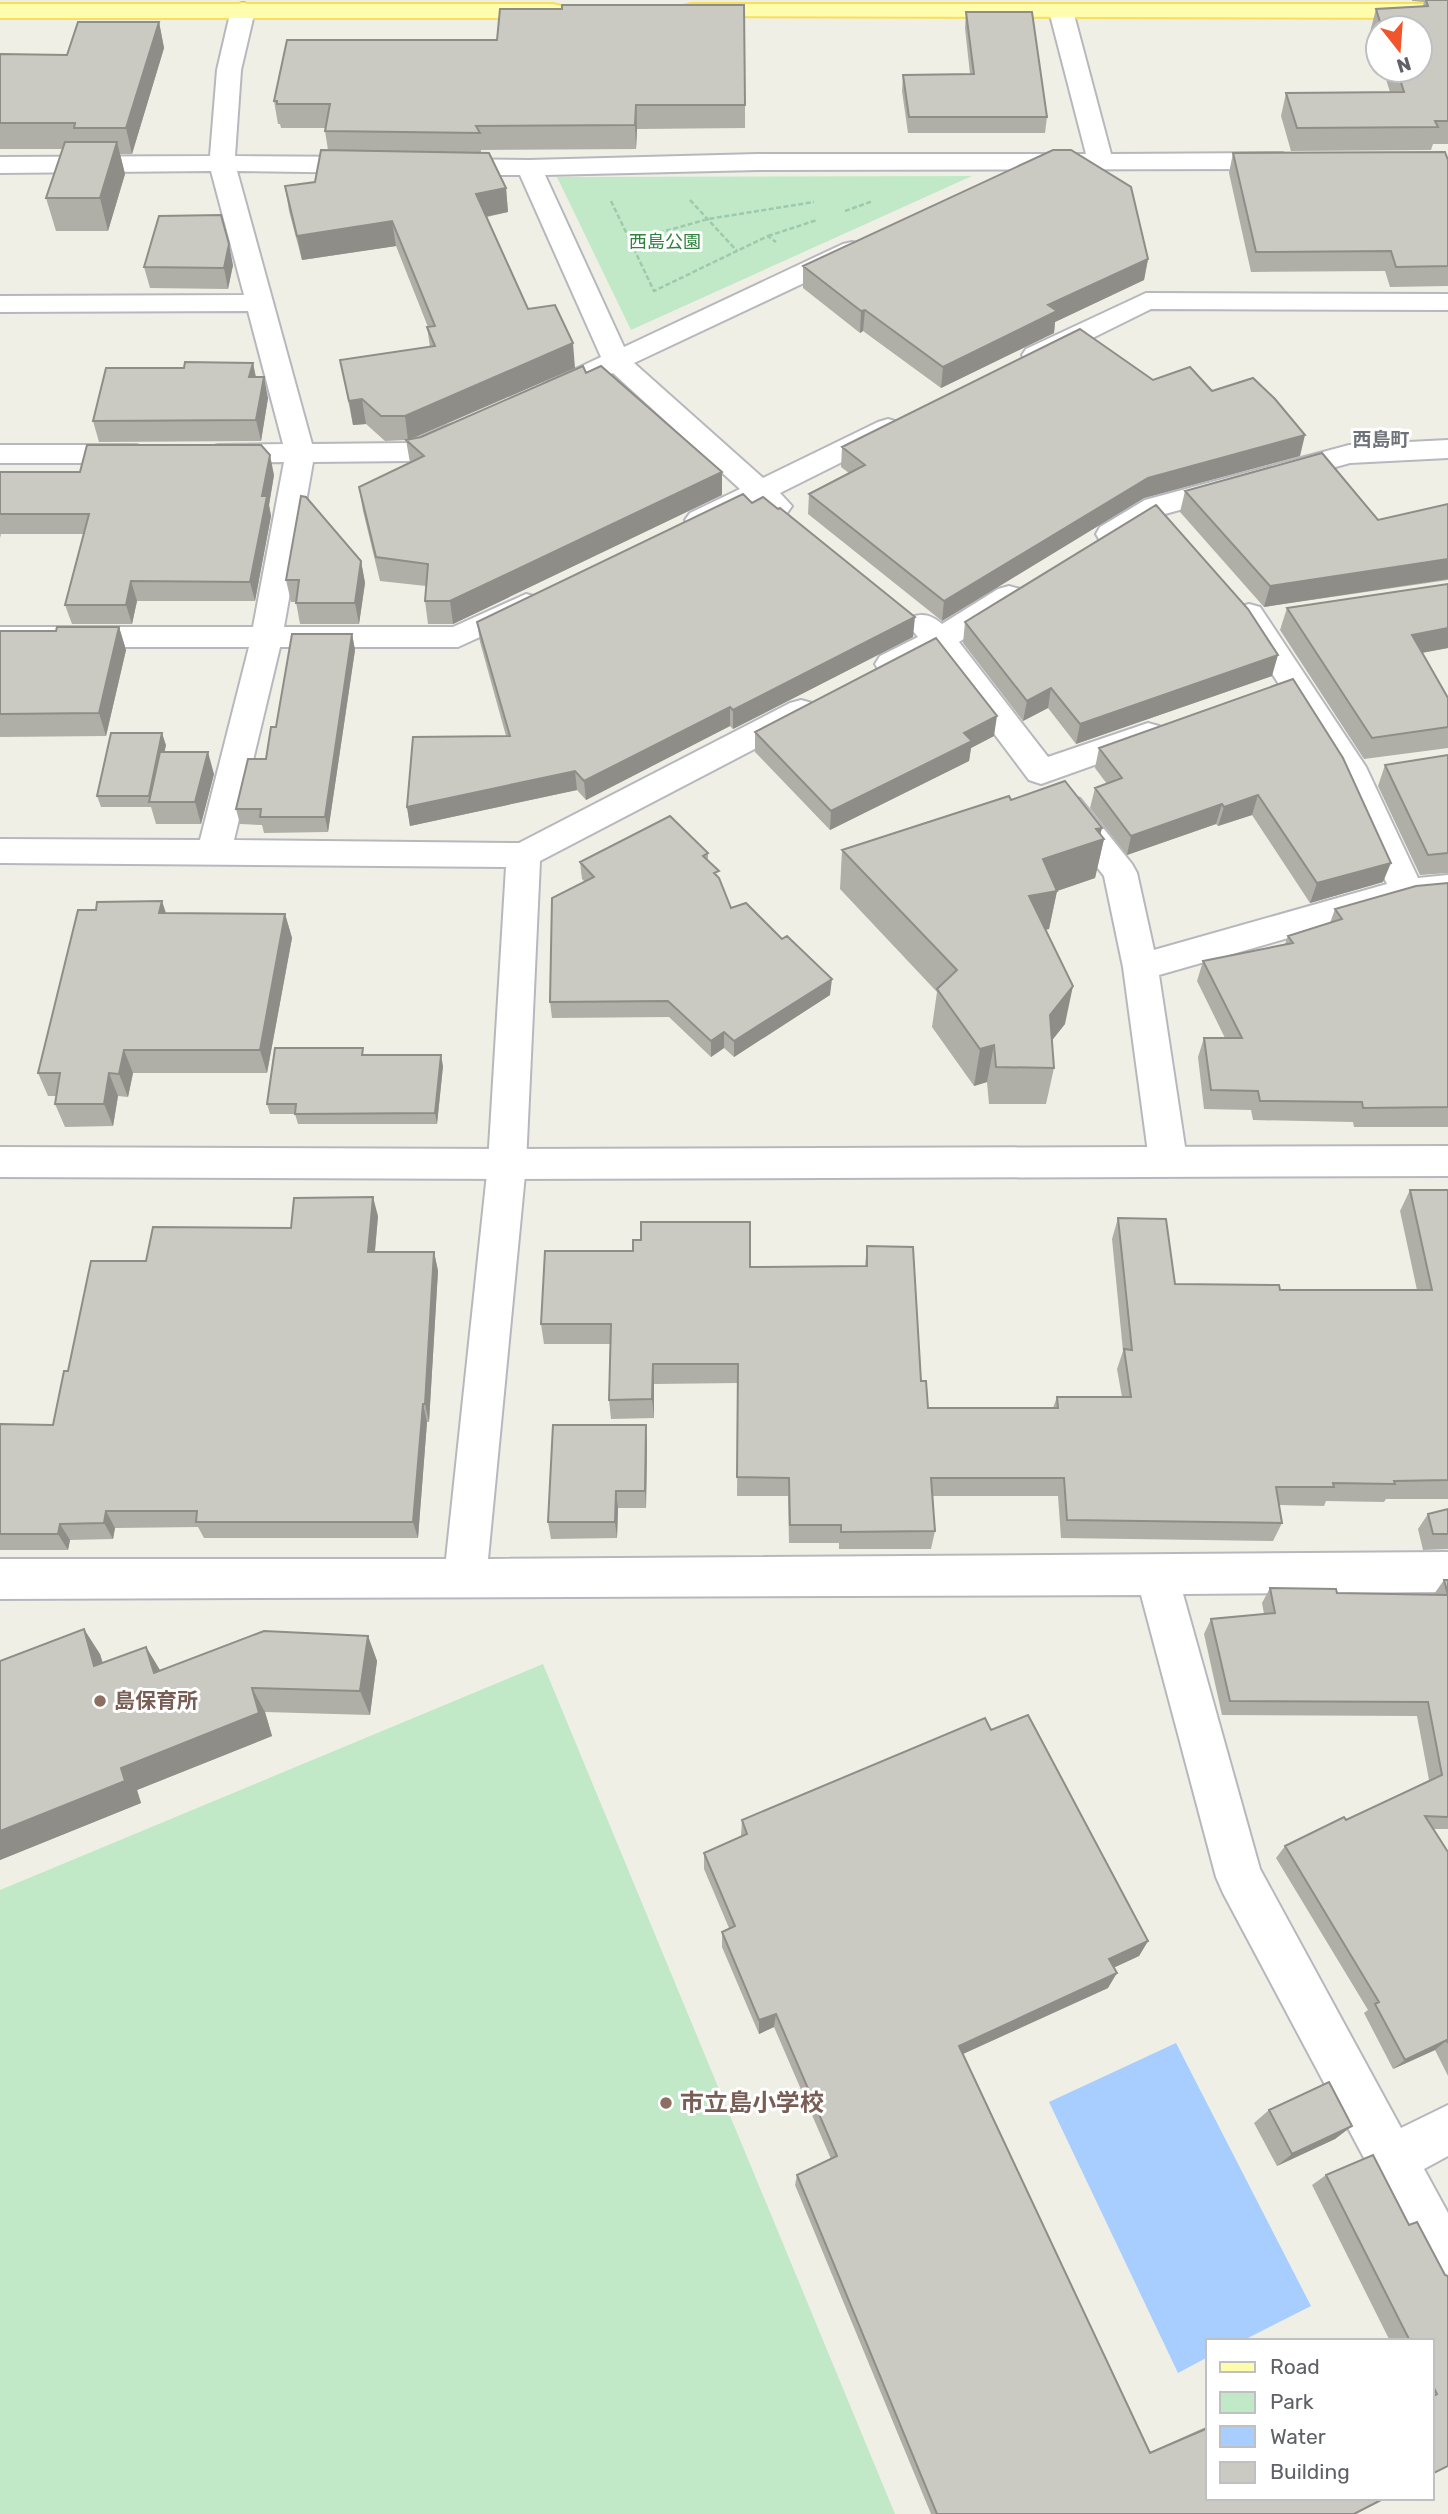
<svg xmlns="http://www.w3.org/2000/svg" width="1448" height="2514" font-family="Rubik,'Noto Sans JP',sans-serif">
<rect width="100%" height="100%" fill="#f0efe6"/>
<path fill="#c2e9c7" d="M972 176 631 330 557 177Z
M543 1664 895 2514H0V1890Z"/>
<path fill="#a8ceff" d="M1176 2043 1311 2306 1242 2341H1208V2357L1178 2373 1049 2102Z"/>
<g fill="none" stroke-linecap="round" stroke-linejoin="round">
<g stroke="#b6b8bd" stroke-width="4">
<path id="minor" d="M243 3 251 5 255 10 241 70 235 156 372 157 381 160 385 165 381 170 372 173 237 171 312 444 408 443 444 427 454 424 464 427 468 433 464 439 413 461 313 462 284 627H453L526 594 537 597 541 604 537 611 458 647H280L234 840 519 843 790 703 801 700 812 703 817 711 812 719 540 861 526 1164 488 1559 1448 1552V1592L1183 1594 1260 1869 1401 2128 1448 2105V2156L1424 2169 1448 2213V2289L1430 2282 1223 1893 1216 1877 1141 1595 0 1599V1559H446L488 1164 506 867 0 863V839L200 840 249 647H0V627H253L284 462 218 463 208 460 204 454 208 448 218 445 283 444 248 311 0 312V296L244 295 211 171 0 173V157L210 156 217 70 231 10 235 5Z
M1061 4 1069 6 1073 11 1111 154 1282 153 1291 156 1295 161 1291 166 1282 169 758 170 545 175 624 347 843 244 852 242 861 244 865 250 861 256 634 363 763 478 878 422 888 419 898 422 902 428 898 434 780 493 792 506 787 513C774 516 767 513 757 504 737 514 712 533 690 527L685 520 690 513 740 489 613 373C593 382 567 402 544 396L540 390 544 384 601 357 520 175H443L434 172 430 167 434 162 443 159 529 160 758 154H1086L1049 11 1053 6Z
M1146 293 1448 294V310L1151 309 1046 361 1036 363 1026 361 1022 355 1026 349Z
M1448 440V458L1350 463 1165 514 1122 541 1111 544 1100 541 1096 534 1100 527 1145 500 1349 445Z
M0 445H136L146 448 150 454 146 460 136 463H0Z
M1009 586 1020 589 1024 596 1020 603 959 642 1048 757 1148 723 1159 726 1164 734 1159 742 1041 784 1029 780 935 655C917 664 900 677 880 672L875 664 880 656 918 637 907 624 911 617C924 613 931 615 942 624L998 589Z
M1249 604 1260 607 1366 767 1418 878 1448 875V901L1407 904 1159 975 1187 1160 1181 1171 1168 1175 1155 1171 1149 1160 1123 967 1104 876 1056 815 1051 807 1056 799 1068 795 1080 799 1132 864 1137 873 1154 950 1387 884 1339 778 1234 614 1238 607Z"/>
</g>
<g stroke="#b6b8bd" stroke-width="4">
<path id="tertiary" d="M1448 1146V1176L509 1179 0 1177V1147L509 1149Z"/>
</g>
<g stroke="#f7df59" stroke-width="4">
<path id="primary" d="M0 4H553L561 6 565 11 561 16 553 18H0Z
M691 4H1448V18L683 16 679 11 683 6Z"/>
</g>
<path stroke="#9bcaae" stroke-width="2.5" stroke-dasharray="5 2.5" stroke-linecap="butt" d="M690 200 737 251
M611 201 654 291 768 236 776 242
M845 211 873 201
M768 236 817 220
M630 241 708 219 814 202"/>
<use href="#minor" fill="#fff" fill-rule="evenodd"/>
<use href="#tertiary" fill="#fff" fill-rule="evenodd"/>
<use href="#primary" fill="#fffcad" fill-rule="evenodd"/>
</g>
<path fill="#afaea7" d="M1412 0H1448V144H1433L1431 150 1291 151 1281 116 1286 93 1390 92 1383 70H1420V28H1378V56L1370 32 1376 9 1423 6 1424 2 1412 1Z
M966 12 1047 117 1045 133H908L902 91 903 75 970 74 965 28Z
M159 22 164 48 132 154H120L125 174 108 231H56L46 198 63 149H0V54L67 55Z
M274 101 745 105V128L637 129 636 149 481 150V153L506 188 508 212 487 217 528 309 575 368 412 439 421 437 586 373 722 495 453 624H428L425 601 426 586 380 581 363 511 359 487 410 463 406 440 385 441 366 424 353 425 340 360 430 347 427 327H428L396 246 302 260 289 211 285 186 315 182 328 150 325 131V128H281L280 124H278Z
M1233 153 1448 160V286L1390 287 1385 271 1251 272 1229 173Z
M1148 259 1144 280 1055 322 1054 333 941 388 863 331 860 333 803 288V266Z
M233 265 228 289 150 288 144 267Z
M253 363 256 377 268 398 261 441 99 442 93 421 184 368Z
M1153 380 1212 391 1300 456 1144 498 942 621 808 514 809 494 849 473 841 467 842 447Z
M0 472 274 475 269 505 271 516 255 601H137L132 624H72L65 605 84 534H1L0 538Z
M1185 491 1378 520 1448 504V580L1264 607 1180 512Z
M361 561 365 583 359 624H300L296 602H291L286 580Z
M1448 584V648L1422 653 1448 698V748L1364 759 1280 630 1287 608Z
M477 622 913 637 733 729 730 726 586 800 577 790 410 826 407 807 506 736 480 642Z
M965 622 1272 676 1076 744 1048 708 1023 721 963 643Z
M119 627 126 650 106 736 0 737V631H56Z
M352 634 355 650 328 832 264 833 262 825 240 824 236 809 266 759 276 727Z
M1293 679 1383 882 1310 903 1252 815 1218 826 1216 824 1127 855 1090 808 1095 788 1107 784 1095 768 1099 748Z
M755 732 994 736 971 748 969 761 830 830 755 752Z
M166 745 164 752 214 774 201 824H156L151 807H101L97 796Z
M1448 755V873L1420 875 1378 786 1385 765Z
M1101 835 1104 839 1095 878 1057 891 1049 929 1045 930 1065 1024 1052 1040 1054 1068 1046 1104H989L987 1082 974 1086 932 1027 937 992 840 889 842 850Z
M708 853V861L719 878 731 908 830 995 734 1057 724 1048 711 1057 669 1017 552 1018 550 1002 585 882 582 879 580 862Z
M1448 883V1127H1354L1353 1122 1253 1120 1251 1110 1204 1109 1198 1057 1204 1038H1225L1197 981 1203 961 1285 944 1288 936 1330 923 1335 909Z
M166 913 285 914 292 938 267 1073H133L128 1097 118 1096 113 1126 65 1127 55 1104 56 1096H48L38 1073Z
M365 1055 443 1066 437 1124H298L295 1114H270L267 1104Z
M1410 1190H1448V1499H1386L1384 1502 1326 1501 1324 1506 1279 1505 1282 1523 1273 1541 1061 1538 1058 1496H933L935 1531 931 1549H839V1543H789L788 1496H737L738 1383 654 1384V1418L611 1419 609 1400 610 1344H544L541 1324 750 1267 865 1266 867 1246 921 1381 928 1408H1053L1057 1397H1122L1117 1369 1123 1351 1112 1239 1118 1218 1175 1284 1280 1290H1417L1400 1211Z
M378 1216 375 1252H434L438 1271 429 1422H427L418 1538H204L198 1527 115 1528 113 1539 70 1540 68 1550H0V1424L53 1425 68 1371 146 1261 291 1228Z
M647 1442 646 1508H618L617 1538 551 1539 548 1522Z
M1448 1509V1549L1423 1550 1418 1529 1428 1514Z
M1444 1580H1448V1829H1433L1448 1852V2076L1435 2050 1393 2069 1364 2013 1368 2010 1276 1858 1285 1846 1346 1820 1429 1780 1417 1716 1222 1715 1204 1634 1211 1619 1264 1614 1262 1603 1270 1588 1337 1593 1434 1594Z
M368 1636 377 1661 370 1715 265 1712 272 1736 137 1790 141 1803 0 1860V1661L100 1654 103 1663 146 1647 160 1670Z
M991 1730 1148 1941 1139 1956 1113 1968 1108 1988 963 2054 1150 2452 1208 2426V2498L1354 2514H931L795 2185 797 2175 831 2159 774 2027 759 2034 722 1947V1932L729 1928 704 1869V1853L741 1836 742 1820Z
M1269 2110 1352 2126 1335 2139 1277 2166 1254 2123Z
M1326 2175 1409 2225 1445 2275 1432 2474V2341H1390L1312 2185Z"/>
<path fill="#8e8d88" d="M159 22 164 48 132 154 126 128Z
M636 105 637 129 636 149 635 125Z
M117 142 125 174 108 231 100 198Z
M506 188 508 212 479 218 476 194Z
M392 221 396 246 302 260 297 236Z
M229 244 233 265 228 289 224 268Z
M1148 259 1144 280 1055 322 1054 333 941 388 943 367 1048 305Z
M865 310 863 331 860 333 861 311Z
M573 343 575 368 408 440 405 416Z
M253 363 257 384 249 377Z
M264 377 268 398 261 441 256 420Z
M362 399 366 424 353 425 349 401Z
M1305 435 1300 456 1144 498 942 621 944 601 1148 478Z
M270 455 274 475 269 505 271 516 255 601 250 582 262 496Z
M722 472V495L453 624 450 601Z
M1448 547V579L1264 607 1270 586Z
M361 561 365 583 359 624 355 603Z
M131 581 137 601 132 624 126 605Z
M915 617 913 637 733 729V710Z
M119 627 126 650 106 736 99 713Z
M1448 628V648L1404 656 1412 635Z
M352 634 355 650 328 832 325 817Z
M1278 655 1272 676 1076 744 1080 724Z
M1051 688 1048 708 1023 721 1027 701Z
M730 707V726L586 800 584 781Z
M997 716 994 736 971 748 969 761 830 830 831 811 964 733Z
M162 733 166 745 154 802H151L149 796Z
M208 752 214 774 201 824 195 802Z
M575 771 577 790 410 826 407 807Z
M1258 795 1252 815 1218 826 1224 807Z
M1222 804 1216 824 1127 855 1131 836Z
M1102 828 1099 840 1104 839 1095 878 1057 891 1049 929 1022 934 1029 896 1043 859 1096 829Z
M1391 863 1383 882 1310 903 1317 883Z
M162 901 170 925 159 913Z
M285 914 292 938 267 1073 260 1050Z
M832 979 830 995 734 1057V1041Z
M1073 986 1065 1024 1042 1053 1050 1015Z
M724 1032V1048L711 1057V1041Z
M994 1045 987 1082 974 1086 980 1049Z
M124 1050 133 1073 128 1097 119 1074Z
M441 1055 443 1066 437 1124 435 1113Z
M109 1073 118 1096 113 1126 104 1104Z
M373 1197 378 1216 373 1271 368 1252Z
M434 1252 438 1271 429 1422 425 1404Z
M653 1364 654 1384V1418L652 1399Z
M423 1404 427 1422 418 1538 413 1522Z
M646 1425 647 1442 646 1508 645 1491Z
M616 1491 618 1508 617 1538 615 1522Z
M106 1511 115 1528 113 1539 104 1523Z
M60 1524 70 1540 68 1550 58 1534Z
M84 1629 100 1654 110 1691 94 1666Z
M368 1636 377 1661 370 1715 360 1691Z
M146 1647 161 1672 154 1673Z
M252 1688 265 1712 272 1736 137 1790 141 1803 0 1860V1831L121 1768Z
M1148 1941 1139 1956 1100 1974 1109 1959Z
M1117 1973 1108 1988 954 2058 959 2046Z
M776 2014 774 2027 759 2034V2020Z
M1447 2040 1435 2050 1393 2069 1405 2060Z
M1352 2126 1335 2139 1277 2166 1292 2154Z"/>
<path fill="#cbcac2" stroke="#8e8d88" stroke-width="2" d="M1426 0H1448V121H1435L1438 127 1297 128 1286 93 1404 92 1397 70H1420V28H1382L1376 9 1428 6Z
M562 5H744L745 105H636L635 125 476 126 480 133 325 131 330 104H277V101H274L287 40H497L500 9H562Z
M966 12H1032L1047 117H909L903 75 974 74Z
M78 22H159L126 128H74L75 123H0V54L67 55Z
M65 142H117L100 198H46Z
M321 150 489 153 506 188 476 194 528 309 555 305 573 343 405 416H381L362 399 349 401 340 360 435 346 427 327 435 326 392 221 297 236 285 186 315 182Z
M1053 150H1071L1131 187 1148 259 1048 305 1057 311 943 367 865 310 861 311 803 266Z
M1445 152 1448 160V266L1396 267 1391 251 1256 252 1233 153Z
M221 215 229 244 224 268 144 267 159 216Z
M1080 329 1153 380 1190 367 1212 391 1253 378 1275 399 1305 435 1148 478 944 601 809 494 865 465 842 447Z
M185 362 253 363 249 377H264L256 420 93 421 106 368H184Z
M583 366 586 373 601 366 722 472 450 601H425L428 564 376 557 359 487 424 456 406 440 421 437Z
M87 445H261L270 455 262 496H267L250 582 131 581 126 605H65L89 514H0V472H80Z
M1322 453 1378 520 1448 504V559L1270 586 1185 491Z
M743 494 752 503 763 497 778 509 780 508 915 617 733 710 730 707 584 781 575 771 407 807 413 737 510 736 477 622Z
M301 496 306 497 361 561 355 603H296L299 580H286Z
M1156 505 1248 609 1278 655 1080 724 1051 688 1027 701 965 622Z
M1448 584V628L1412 635 1448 698V727L1372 738 1287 608Z
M57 627H119L99 713 0 714V631H56Z
M292 634H352L325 817H260L261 809H236L248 759H266L271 727H276Z
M936 638 997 716 964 733 972 741 831 811 755 732Z
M1293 679 1343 758 1391 863 1317 883 1258 795 1224 807 1222 804 1131 836 1095 788 1122 778 1099 748Z
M111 733H162L149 796H97Z
M160 752H208L195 802H149Z
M1448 755V853L1428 855 1385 765Z
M1065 781 1102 828 1096 829 1104 839 1043 859 1057 891 1029 896 1073 986 1050 1015 1054 1068 996 1067 994 1045 980 1049 937 989 957 970 842 850 1009 796 1011 800Z
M670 816 708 853 703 856 719 871 714 873 719 878 731 908 746 903 782 939 787 936 832 979 734 1041 724 1032 711 1041 668 1001 550 1002 552 898 594 877 580 862Z
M1448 883V1107L1363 1108 1362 1102 1260 1101 1258 1091 1211 1090 1204 1038H1242L1203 961 1293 943 1288 936 1342 919 1335 909 1416 886Z
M162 901 159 913 285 914 260 1050H124L119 1074 109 1073 104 1104H55L60 1073H38L78 910H96L97 902Z
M275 1048H363L362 1055H441L435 1113 295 1114 296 1104H267Z
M1410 1190H1448V1480L1394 1481 1395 1484 1333 1483 1334 1487H1276L1282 1523 1067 1520 1064 1478H931L935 1531 841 1532V1525H790L789 1478 737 1477 738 1364H653L652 1399 609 1400 611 1324H541L545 1251H633V1240H641V1222H750V1267L867 1266V1246L913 1247 921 1381H926L928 1408H1058L1057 1397H1131L1124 1349 1132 1350 1118 1218 1166 1219 1175 1284 1279 1285 1280 1290H1432Z
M373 1197 368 1252H434L425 1404H423L413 1522H196L197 1511H106L104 1523 60 1524 58 1534H0V1424L53 1425 64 1371H68L91 1261H146L153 1227 291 1228 294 1198Z
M553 1425H646L645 1491H616L615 1522H548Z
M1448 1509V1534H1433L1428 1514Z
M1444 1580H1448V1595Z
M1270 1588 1336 1589 1337 1593 1448 1595V1817L1425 1816 1448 1852V2043L1447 2040 1405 2060 1375 2004 1379 2002 1285 1846 1344 1817 1346 1820 1442 1775 1428 1702 1230 1701 1211 1619 1275 1613Z
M84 1629 94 1666 146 1647 154 1673 264 1631 368 1636 360 1691 252 1688 259 1713 121 1768 125 1781 0 1831V1661Z
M1028 1715 1148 1941 1109 1959 1117 1973 959 2046 1150 2453 1208 2428V2498H1385L1354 2514H937L797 2175 837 2156 776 2014 759 2020 722 1932 735 1926 704 1853 747 1834 742 1820 985 1718 991 1730Z
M1329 2082 1352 2126 1292 2154 1269 2110Z
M1373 2155 1409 2225 1417 2222 1445 2275 1448 2276V2466L1432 2474V2397L1437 2394 1432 2384V2341H1410L1326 2175Z"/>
<g fill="#8d6e63" stroke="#fff" stroke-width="2.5">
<circle cx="100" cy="1701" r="7"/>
<circle cx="666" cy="2103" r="7"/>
</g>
<g text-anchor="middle" stroke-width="6" stroke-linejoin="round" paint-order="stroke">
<g font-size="18" fill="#30823f" stroke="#fff">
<text x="665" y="248">西島公園</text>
</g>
<g font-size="19" font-weight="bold" fill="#6e7279" stroke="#fff">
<text x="1381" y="446">西島町</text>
</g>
<g font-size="21" font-weight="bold" fill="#785e54" stroke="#fff" text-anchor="start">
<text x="114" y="1708">島保育所</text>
</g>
<g font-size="24" font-weight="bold" fill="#785e54" stroke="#fff" text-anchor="start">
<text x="680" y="2111">市立島小学校</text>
</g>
</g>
<rect x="1206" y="2339" width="228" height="161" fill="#ffffff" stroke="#bfc0c2" stroke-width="2"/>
<rect x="1220" y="2362" width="35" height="10" fill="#fffcad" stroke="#bfc0c2" stroke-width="2"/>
<text x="1270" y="2374" font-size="21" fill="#5e6167">Road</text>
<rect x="1220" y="2392" width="35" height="21" fill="#c2e9c7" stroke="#bfc0c2" stroke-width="2"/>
<text x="1270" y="2409" font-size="21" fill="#5e6167">Park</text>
<rect x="1220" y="2426" width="35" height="21" fill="#a8ceff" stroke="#bfc0c2" stroke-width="2"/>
<text x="1270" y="2444" font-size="21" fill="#5e6167">Water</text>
<rect x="1220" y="2462" width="35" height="21" fill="#cbcac2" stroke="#bfc0c2" stroke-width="2"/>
<text x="1270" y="2479" font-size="21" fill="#5e6167">Building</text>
<g transform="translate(1399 49) rotate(163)"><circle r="33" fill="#ffffff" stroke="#bfc0c2" stroke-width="2"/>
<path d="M0-5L12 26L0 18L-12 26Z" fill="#f0552c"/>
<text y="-10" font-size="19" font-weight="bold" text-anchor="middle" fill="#5e6167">N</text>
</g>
</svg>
